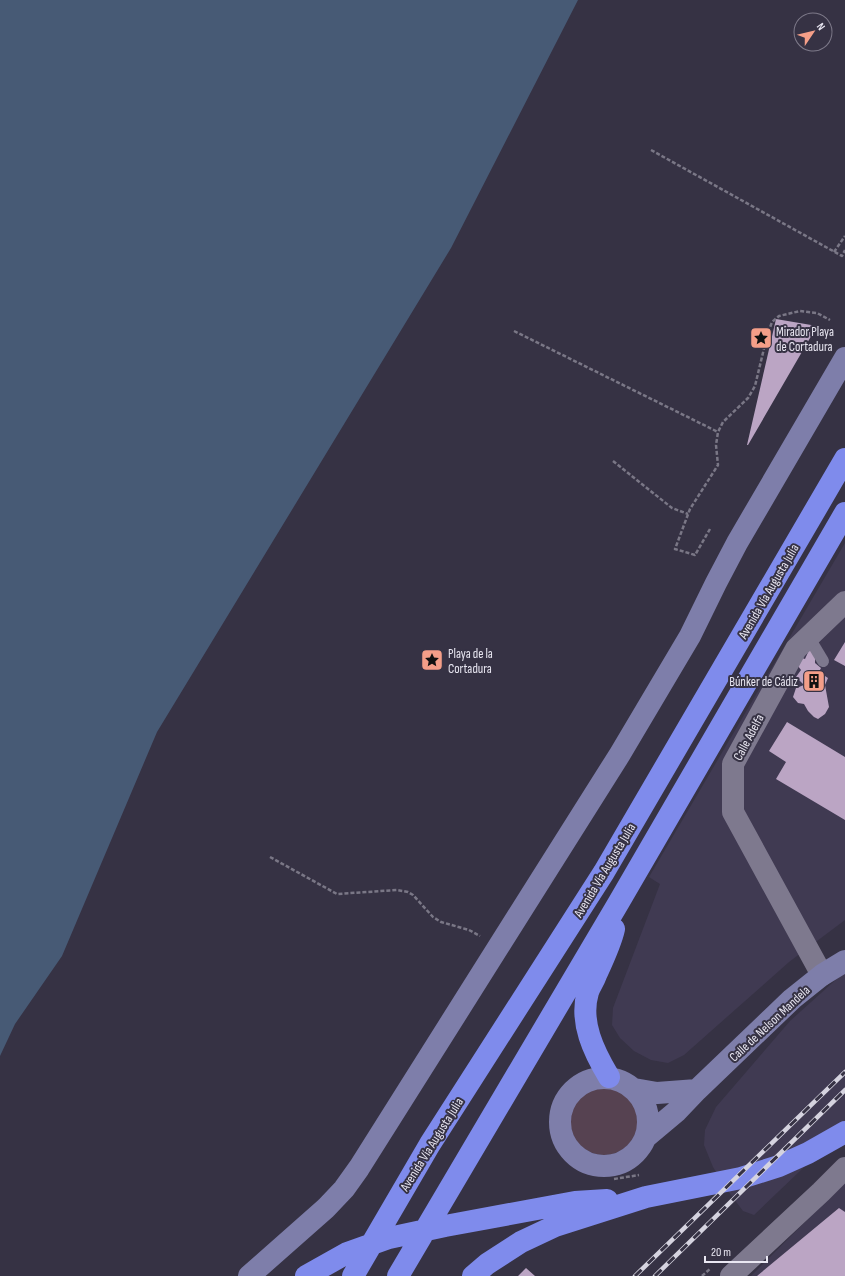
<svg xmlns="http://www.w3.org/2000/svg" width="845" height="1276" font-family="'Sofia Sans Condensed',sans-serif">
<rect width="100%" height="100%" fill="#363244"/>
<path fill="#403a52" d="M845 543V920L789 962 684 1055 668 1063 651 1060 634 1051 620 1038 612 1025 613 1008 660 884 649 877Z
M845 973V1128L754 1215 743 1211 728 1191 713 1167 704 1145 705 1130 716 1107 790 1021 840 976Z
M845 1183V1276H751L805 1222Z"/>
<path fill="#564251" d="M570 1121a34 34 0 1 1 68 0a34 34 0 1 1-68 0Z"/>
<path fill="#475a75" d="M0 0H578L451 248 157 732 62 956 15 1024 0 1056Z"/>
<path fill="#bba5c4" d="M776 319 817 326 748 445H747Z
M845 642V666L834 660Z
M810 648 815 653V663L821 668 819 672 828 678 825 685 829 707 825 714 818 719 814 717 808 711 804 704 798 703 793 697 796 688 804 685 796 677 801 670 798 666 802 658 805 659Z
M787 722 845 757V820L776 779 786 762 769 751Z
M839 1208 845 1212V1276H757Z
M526 1268 535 1276H518Z"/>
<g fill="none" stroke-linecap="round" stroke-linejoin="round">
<path stroke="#7a7786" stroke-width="2.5" stroke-dasharray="4 2" stroke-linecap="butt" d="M651 150 842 256 845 250
M834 252 845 236
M514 331 718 432
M613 461 672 508 688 514
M710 529 695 555 675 549 690 509 718 465 716 445 718 432 723 422 748 398 755 386 767 336 772 322 779 316 800 311 817 313 830 320
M270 857 337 894 397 890 408 892 413 895 433 917 441 922 469 930 480 936
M614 1179 639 1175
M702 1276 711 1268"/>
<path stroke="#7e798e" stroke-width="12" d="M808 636 823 661"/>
<path stroke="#7e798e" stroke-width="22" d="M822 975 733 812V764L796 649 845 602
M731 1276 821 1192 845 1168"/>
<path stroke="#7e7eaa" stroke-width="22" d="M560 1122a44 44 0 1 1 88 0a44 44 0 1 1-88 0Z
M634 1089 657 1093 697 1090
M646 1137 677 1111 697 1090 792 999 822 975 845 961
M249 1276 326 1208 344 1189 359 1168 620 754 690 636 716 583 737 543 845 358"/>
<path stroke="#7f8bec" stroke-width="22" d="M609 1077C594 1052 579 1022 588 992 590 986 594 981 596 975 602 962 611 943 614 929
M306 1276 347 1253 389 1238 445 1226 575 1202 607 1200
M353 1276 430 1144 604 872 845 459
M398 1276 619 902 845 513
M473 1276 487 1264 521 1242 555 1226 646 1197 741 1178 779 1166 808 1153 845 1132"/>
<g stroke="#d5d3df" stroke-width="4.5">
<path id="rail" d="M635 1276 845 1072
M655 1276 845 1090"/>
</g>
<use href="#rail" stroke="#363244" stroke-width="3" stroke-dasharray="9" stroke-linecap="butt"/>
</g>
<defs>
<g id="sight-square" transform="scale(1.15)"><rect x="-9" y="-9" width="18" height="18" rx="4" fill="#f49e88" stroke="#363244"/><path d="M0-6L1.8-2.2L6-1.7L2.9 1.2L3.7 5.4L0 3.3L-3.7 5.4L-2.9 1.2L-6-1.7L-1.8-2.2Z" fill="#111"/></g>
<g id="building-square" transform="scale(1.15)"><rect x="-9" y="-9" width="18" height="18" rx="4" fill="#f49e88" stroke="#363244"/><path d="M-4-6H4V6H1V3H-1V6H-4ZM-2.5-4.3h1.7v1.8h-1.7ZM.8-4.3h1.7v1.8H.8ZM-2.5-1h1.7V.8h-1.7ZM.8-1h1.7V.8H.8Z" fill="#111"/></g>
</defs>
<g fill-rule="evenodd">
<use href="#sight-square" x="761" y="338"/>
<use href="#sight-square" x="432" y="660"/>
<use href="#building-square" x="814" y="681"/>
</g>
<g text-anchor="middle" stroke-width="4" stroke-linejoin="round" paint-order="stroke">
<g font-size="13" fill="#e9e7f2" stroke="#363244" text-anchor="start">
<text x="776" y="336">Mirador Playa<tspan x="776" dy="15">de Cortadura</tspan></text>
<text x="448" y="658">Playa de la<tspan x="448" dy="15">Cortadura</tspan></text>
<text x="798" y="686" text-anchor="end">Búnker de Cádiz</text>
</g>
<g font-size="13" fill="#e9e7f2" stroke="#363244">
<text transform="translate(768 591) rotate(-60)" y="5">Avenida Vía Augusta Julia</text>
<text transform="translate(748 737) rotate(-62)" y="5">Calle Adelfa</text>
<text transform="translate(604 870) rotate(-59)" y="5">Avenida Vía Augusta Julia</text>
<text transform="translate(769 1023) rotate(-43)" y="5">Calle de Nelson Mandela</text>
<text transform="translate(431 1144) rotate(-58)" y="5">Avenida Vía Augusta Julia</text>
</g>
</g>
<g transform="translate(813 32) rotate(55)"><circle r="19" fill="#363244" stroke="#7e7a8a"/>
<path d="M0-3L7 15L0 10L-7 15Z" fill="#f49e88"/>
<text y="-6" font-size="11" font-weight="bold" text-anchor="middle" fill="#e9e7f2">N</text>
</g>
<path d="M705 1256v6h62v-6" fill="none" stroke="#e9e7f2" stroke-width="2"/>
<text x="711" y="1256" font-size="12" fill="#e9e7f2" stroke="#363244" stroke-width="3" paint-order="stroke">20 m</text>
</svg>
